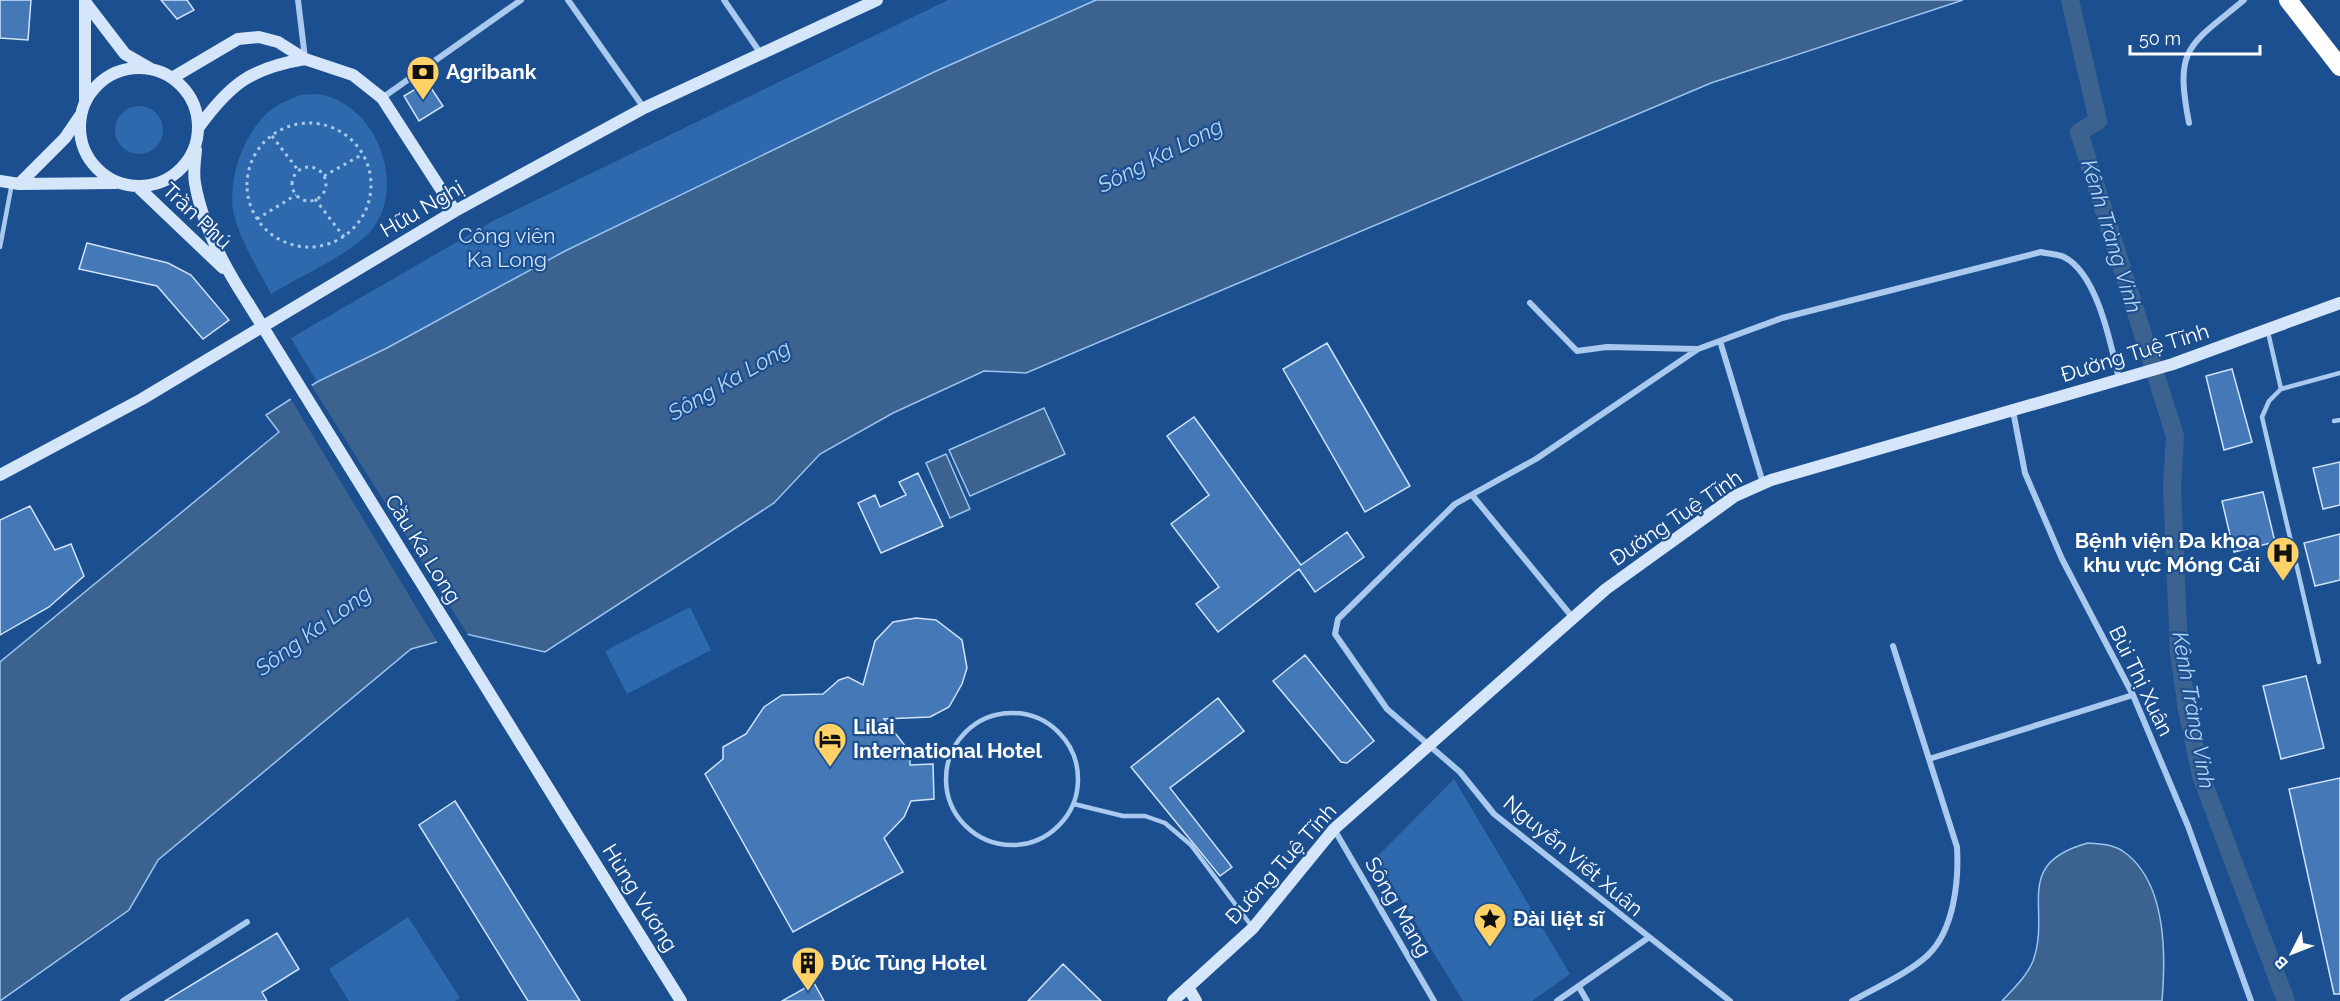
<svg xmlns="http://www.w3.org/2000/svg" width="2340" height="1001" font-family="Raleway,sans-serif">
<rect width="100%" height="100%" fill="#1b4f8f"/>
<path fill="#2e69ad" d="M948 0H1096L934 72 565 251 387 348 317 382 291 338 493 221Z
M300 95C307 95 316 93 323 95 379 107 408 191 369 233 348 255 299 277 271 294 258 269 241 242 234 215 226 180 245 127 275 107 282 102 292 99 300 95Z
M115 130a24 24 0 1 1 48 0a24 24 0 1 1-48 0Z
M690 607 711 650 627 694 605 651Z
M1454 779 1570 974 1532 1001H1463L1376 858Z
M408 917 460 998 455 1001H349L329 969Z"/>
<path fill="#3c6290" stroke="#9cc4f0" stroke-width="1.5" d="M1096 0H1963L1711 83 1026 373 984 371 893 413 820 454 774 503 545 652 466 634 411 649 158 860 129 910 0 1001V662L279 432 266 415 317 382 387 348 565 251 934 72Z
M1044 408 1065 454 970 496 949 450Z
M946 454 970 509 950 518 926 463Z
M2088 843C2101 844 2113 844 2124 852 2166 882 2166 955 2162 1001H2002C2013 989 2027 976 2033 961 2052 909 2011 864 2088 843Z"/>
<path fill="#1b4f8f" d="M310 383 470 638 439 645 289 396Z"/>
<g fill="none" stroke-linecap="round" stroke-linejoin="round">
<path stroke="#3c6290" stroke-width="18" d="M2070 0 2098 121 2079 132 2175 436 2172 487 2179 652 2187 710 2201 776 2286 1001"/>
</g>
<path fill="#4478b7" stroke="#cfe3fa" stroke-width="1.5" d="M0 0H31L28 40 0 38Z
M161 0H187L194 10 177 19Z
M427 82 443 106 419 121 404 96Z
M87 243 168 263 191 275 229 320 203 339 157 286 79 269Z
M1327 343 1410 486 1365 512 1283 369Z
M2232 369 2252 442 2224 450 2206 376Z
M1194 417 1301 565 1347 532 1364 557 1315 592 1299 569 1218 632 1196 604 1219 587 1171 524 1209 495 1167 436Z
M2340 462V505L2323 509 2313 468Z
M918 473 943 526 881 553 858 503 875 495 880 507 906 495 899 482Z
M2263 492 2275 542 2234 552 2222 501Z
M30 506 55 550 71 544 84 576 49 607 0 635V520Z
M2340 534V580L2315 586 2304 543Z
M916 618 936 620 962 640 967 668 962 684 949 707 930 717 884 719 910 752V765L933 764 934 799 911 801 904 817 884 838 903 872 793 932 705 774 723 759V747L746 734 764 707 782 695 823 694 839 680 848 677 863 685 875 641 893 622Z
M1305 655 1374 741 1347 763 1341 762 1273 681Z
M2306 676 2324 748 2281 759 2263 686Z
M1218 698 1244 731 1170 788 1232 867 1220 876 1131 767Z
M2340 778V994H2334L2289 789Z
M455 801 580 1001H528L419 825Z
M277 933 299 969 262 992 267 1001H165Z
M1063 964 1101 1001H1028Z
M814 983 824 1001H782Z"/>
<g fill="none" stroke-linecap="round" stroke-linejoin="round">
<path stroke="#a9c9ee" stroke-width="3" stroke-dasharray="3 4.5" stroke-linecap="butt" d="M247 185a62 62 0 1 1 124 0a62 62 0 1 1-124 0Z
M272 136 298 170
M292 184a17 17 0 1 1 34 0a17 17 0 1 1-34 0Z
M324 176 363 154
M315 199 344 237
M257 219 296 195"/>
<path stroke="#a9c9ee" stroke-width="4.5" d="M0 247 12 183
M2268 332 2281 389 2269 401 2262 417 2319 662
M2281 389 2340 373
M2334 421 2340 420
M946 779a66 66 0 1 1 132 0a66 66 0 1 1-132 0Z
M1074 804 1123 816H1145L1165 823 1191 845 1253 928"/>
<path stroke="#a9c9ee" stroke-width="6" d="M298 0 305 58
M568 0 644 108
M724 0 761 54
M382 98 521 0
M2189 123C2174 46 2189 46 2244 0
M1530 303 1577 351 1607 347 1697 349
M1720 341 1763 483
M2013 411 2025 473 2062 559 2133 695 2188 826 2251 1001
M1472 495 1573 618
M1929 759 2133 695
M1334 829 1434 1001
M1579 987 1587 1001
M123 1001 247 922
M1557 1001 1648 938
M1730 1001 1494 814 1460 772 1387 709 1335 634 1338 619 1455 504 1536 459 1698 349 1782 318 2041 252C2048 254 2058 254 2064 257 2098 274 2111 346 2119 379
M1852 1001C1875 988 1909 973 1928 955 1954 930 1959 881 1957 847L1893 646"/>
<path stroke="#d6e6fa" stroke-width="12" d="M86 3 125 54 151 69
M80 127a59 59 0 1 1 118 0a59 59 0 1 1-118 0Z
M172 78 238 39 259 37 278 42 305 59 353 75 382 98 455 211
M85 101V0
M199 127C230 84 251 68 305 59
M196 150C195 161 193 173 195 183 202 225 225 268 248 303
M0 181 19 184 116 183
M19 184 65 138 80 116
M138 187 223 268
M0 475 142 399 455 211 644 108 877 0
M565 815 681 1001
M1188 987 1196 1001
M1173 1001 1253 928 1334 829 1606 589 1735 496 1771 480 2173 364 2340 303"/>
<path stroke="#fff" stroke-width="18" d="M2288 0 2340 67"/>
<path stroke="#d6e6fa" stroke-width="12" d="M248 303 565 815"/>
</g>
<defs>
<g id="bank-pin" transform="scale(1.725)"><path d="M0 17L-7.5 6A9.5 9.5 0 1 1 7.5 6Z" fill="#ffd166" stroke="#1b4f8f"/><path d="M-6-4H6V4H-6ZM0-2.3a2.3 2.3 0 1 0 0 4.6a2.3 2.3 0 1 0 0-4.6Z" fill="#111"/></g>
<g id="hospital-pin" transform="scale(1.725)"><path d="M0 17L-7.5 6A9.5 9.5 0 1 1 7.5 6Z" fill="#ffd166" stroke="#1b4f8f"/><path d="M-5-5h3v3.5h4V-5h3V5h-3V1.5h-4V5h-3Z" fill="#111"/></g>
<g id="hotel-pin" transform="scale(1.725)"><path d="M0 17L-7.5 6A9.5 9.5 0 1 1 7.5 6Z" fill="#ffd166" stroke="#1b4f8f"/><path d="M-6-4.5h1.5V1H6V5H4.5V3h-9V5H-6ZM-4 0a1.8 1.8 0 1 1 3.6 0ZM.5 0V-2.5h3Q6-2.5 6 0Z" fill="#111"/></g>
<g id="sight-pin" transform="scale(1.725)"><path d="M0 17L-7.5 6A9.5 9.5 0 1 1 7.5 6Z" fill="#ffd166" stroke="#1b4f8f"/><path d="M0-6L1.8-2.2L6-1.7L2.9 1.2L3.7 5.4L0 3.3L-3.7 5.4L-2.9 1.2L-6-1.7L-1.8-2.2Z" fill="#111"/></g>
<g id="building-pin" transform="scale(1.725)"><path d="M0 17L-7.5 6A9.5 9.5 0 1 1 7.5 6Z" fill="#ffd166" stroke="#1b4f8f"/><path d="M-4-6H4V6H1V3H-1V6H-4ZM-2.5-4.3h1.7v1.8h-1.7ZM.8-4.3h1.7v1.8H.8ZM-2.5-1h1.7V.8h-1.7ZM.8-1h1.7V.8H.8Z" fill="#111"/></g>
</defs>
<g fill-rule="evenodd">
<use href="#bank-pin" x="423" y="72"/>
<use href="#hospital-pin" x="2283" y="553"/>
<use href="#hotel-pin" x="830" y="739"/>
<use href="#sight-pin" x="1490" y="919"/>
<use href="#building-pin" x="808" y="963"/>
</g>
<g text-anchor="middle" stroke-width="4.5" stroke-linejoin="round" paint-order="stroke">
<g font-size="21" font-weight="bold" fill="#fff" stroke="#1b4f8f" text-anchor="start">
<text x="446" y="79">Agribank</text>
<text x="2260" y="548" text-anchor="end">Bệnh viện Đa khoa<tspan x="2260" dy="24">khu vực Móng Cái</tspan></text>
<text x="853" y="734">Lilai<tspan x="853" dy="24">International Hotel</tspan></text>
<text x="1513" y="926">Đài liệt sĩ</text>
<text x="831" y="970">Đức Tùng Hotel</text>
</g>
<g font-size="21" fill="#fff" stroke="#1b4f8f">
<text transform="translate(422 209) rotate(-30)" y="7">Hữu Nghị</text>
<text transform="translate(197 216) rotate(43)" y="7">Trần Phú</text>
<text transform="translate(2135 353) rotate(-17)" y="7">Đường Tuệ Tĩnh</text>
<text transform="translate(1676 518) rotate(-34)" y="7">Đường Tuệ Tĩnh</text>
<text transform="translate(423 549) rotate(58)" y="7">Cầu Ka Long</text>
<text transform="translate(2141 681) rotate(64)" y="7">Bùi Thị Xuân</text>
<text transform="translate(1573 856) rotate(40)" y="7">Nguyễn Viết Xuân</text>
<text transform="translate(1281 864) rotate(-48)" y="7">Đường Tuệ Tĩnh</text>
<text transform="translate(640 898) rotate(58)" y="7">Hùng Vương</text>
<text transform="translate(1398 907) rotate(60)" y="7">Sông Mang</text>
</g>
<g font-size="21" fill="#cfe3fa" stroke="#1b4f8f">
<text x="507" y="243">Công viên<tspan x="507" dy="24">Ka Long</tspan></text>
</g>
<g font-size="22" font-style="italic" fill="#b5d3f5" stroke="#1b4f8f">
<text transform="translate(1160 155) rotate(-27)" y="8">Sông Ka Long</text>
<text transform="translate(2112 236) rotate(73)" y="8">Kênh Tràng Vinh</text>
<text transform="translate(729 380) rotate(-30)" y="8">Sông Ka Long</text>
<text transform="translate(313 630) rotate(-36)" y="8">Sông Ka Long</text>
<text transform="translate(2194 710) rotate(80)" y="8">Kênh Tràng Vinh</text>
</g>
</g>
<g transform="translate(2292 953) rotate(228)" stroke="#1b4f8f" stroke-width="4.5" paint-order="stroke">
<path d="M0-4.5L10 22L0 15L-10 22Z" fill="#ffffff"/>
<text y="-9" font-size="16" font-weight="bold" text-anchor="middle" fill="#ffffff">B</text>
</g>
<path d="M2130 45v9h130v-9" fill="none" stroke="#ffffff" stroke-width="3"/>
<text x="2139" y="45" font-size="18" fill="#ffffff" stroke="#1b4f8f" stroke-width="4.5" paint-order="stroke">50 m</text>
</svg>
